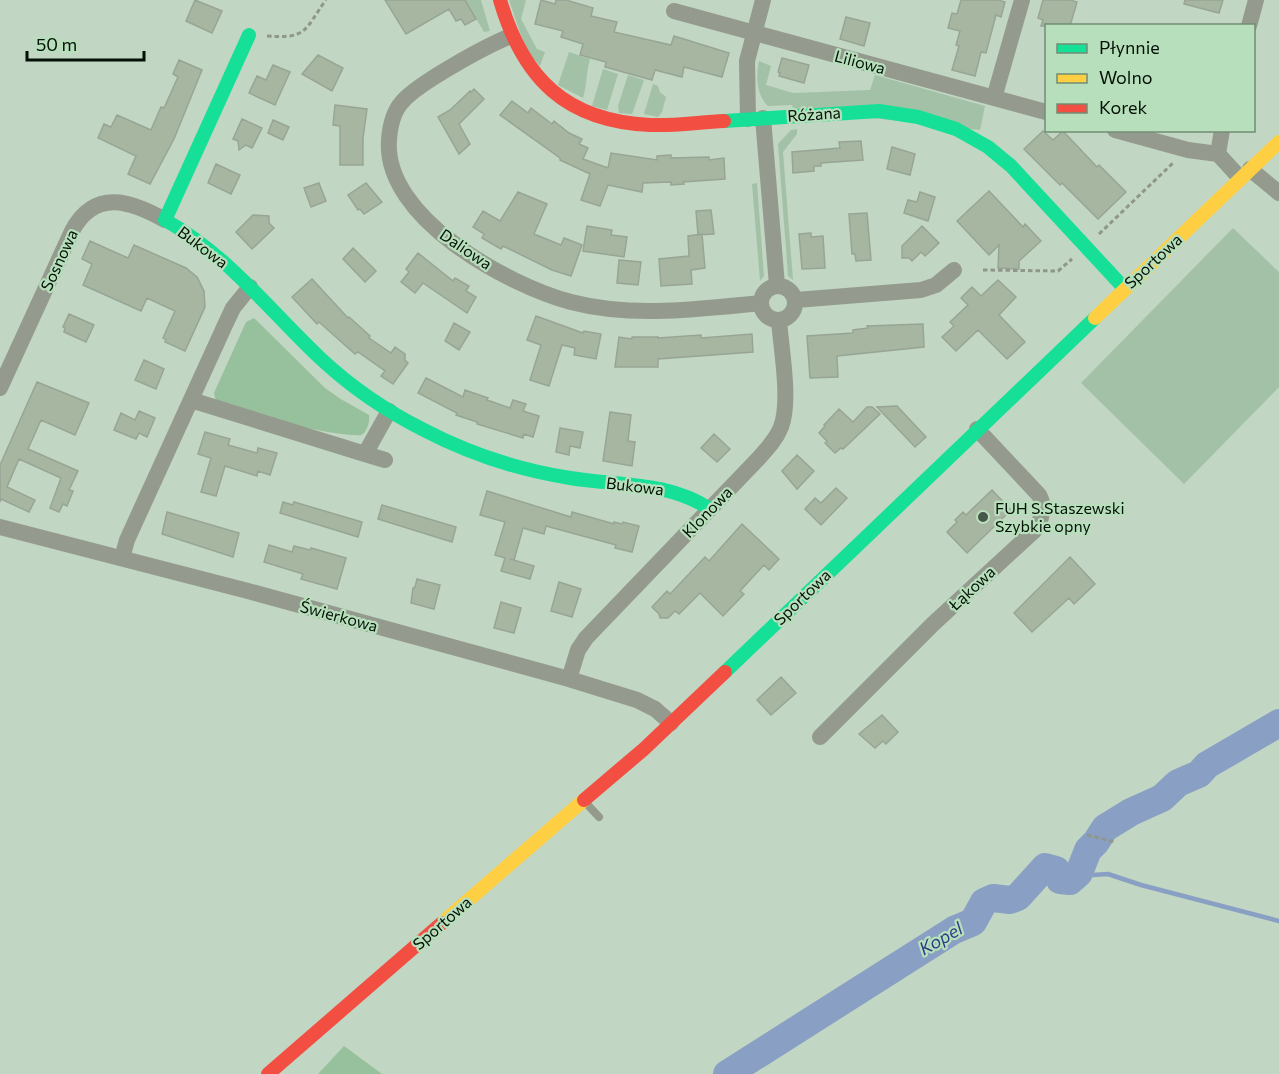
<svg xmlns="http://www.w3.org/2000/svg" width="1279" height="1074" font-family="Commissioner,sans-serif">
<rect width="100%" height="100%" fill="#c1d6c3"/>
<path fill="#a3c1a6" d="M465 0H481L490 31 484 32Z
M509 0H526L521 19 537 49 545 52 540 66 526 50Z
M569 52 590 59C586 73 587 85 583 98L558 85Z
M759 61 771 66 766 85 793 93 870 90 875 75 985 106 980 130 793 109 792 105 768 106C756 94 756 77 759 61Z
M603 69 618 74 607 110 592 106Z
M628 75 644 80 632 114 619 113 618 106Z
M653 84 658 86 660 92 666 97 662 112 658 117 644 114Z
M797 129V134L783 152 793 280 788 276 778 144 791 130Z
M757 183 764 276 760 281 752 184Z
M1233 228 1279 272V387L1184 484 1081 383Z"/>
<path fill="#97c09c" d="M254 318 325 388 339 398 369 415C370 421 367 433 361 435 355 436 347 434 342 434 299 429 257 413 216 401L214 393 246 322Z
M344 1046 382 1074H318Z"/>
<g fill="none" stroke-linecap="round" stroke-linejoin="round">
<path stroke="#899fc3" stroke-width="4.5" d="M1079 873 1093 875 1108 874 1141 885 1279 921"/>
<path stroke="#899fc3" stroke-width="28" d="M727 1074 954 930 973 922 984 902 993 898 1010 900 1018 897 1045 867 1056 870 1060 880 1070 881 1079 873 1088 850 1096 842 1105 828 1131 812 1162 798 1178 783 1199 774 1207 765 1279 723"/>
</g>
<path fill="#a7b6a1" stroke="#98a595" stroke-width="1.5" d="M195 0 222 11 212 33 186 21Z
M385 0H465L476 19 465 25 461 19 456 21 449 9 406 34Z
M541 0 555 4 556 0H566L593 8 591 16 617 22 614 32 671 45 674 36 729 53 722 77 684 67 682 77 655 70 652 80 605 67 606 62 580 55 583 44 561 37 563 31 535 24Z
M961 0H998L1005 2 1001 17 996 15 986 53 981 52 975 76 952 70 959 46 956 45 960 31 948 28 952 13 957 14Z
M1043 0H1070L1077 2 1070 26H1041L1043 20 1038 18Z
M1185 0H1223L1219 13 1184 4Z
M846 17 870 23 864 46 840 39Z
M318 55 343 68 332 91 302 74Z
M782 58 809 65 804 83 779 76 780 73 778 72Z
M179 60 202 70 174 139 150 184 128 174 136 156 98 138 104 124 111 127 117 115 151 130 161 107 164 108 178 77 173 74Z
M273 65 290 72 275 105 249 93 257 76 266 80Z
M474 89 484 99 459 124 470 144 459 154 438 117 450 110 470 91 471 92Z
M512 101 528 113 531 108 552 124 554 121 569 133 582 139 579 144 588 148 583 159 608 168 611 153 657 160V156L671 155V158L709 157V160L724 158 725 179 683 182 684 184 671 185V182L643 183 642 192 608 185 600 206 581 200 590 174 560 160V158L500 115Z
M335 105 367 109 363 138V165H340V126L333 125Z
M242 119 262 128 252 148 246 145 239 150 238 141 233 139Z
M273 120 289 127 283 140 268 133Z
M1043 131 1053 140 1063 131 1097 167 1099 165 1126 192 1098 219 1062 183 1060 185 1024 149Z
M861 141 863 160 821 163V166H814V171L793 173 792 152 840 148 839 142Z
M892 147 915 154 910 175 887 169Z
M216 164 240 175 231 194 208 183Z
M319 183 326 201 311 207 304 188Z
M366 183 382 202 364 214 360 209 358 210 348 195Z
M989 191 1023 227 1025 224 1041 241 1019 261V269L998 268 999 245 989 255 957 221Z
M518 192 547 204 534 234 561 245 564 238 582 245 571 276 552 270 503 246 501 249 494 245 482 238 484 234 473 227 483 211 500 221Z
M920 192 935 197 928 221 904 213 908 200 917 202Z
M711 210 714 234 698 235 696 211Z
M867 213 871 260 856 261 855 254H852L849 214Z
M253 215 269 216V223L274 228 252 249 236 232Z
M587 226 612 230 611 235 627 237 624 257 583 251Z
M922 226 939 243 925 256 921 252 912 261 909 258H902V246Z
M811 233V237L823 236 825 268 802 269 799 234Z
M702 234 705 268 691 270 692 284 661 286 659 259 689 256 688 236Z
M90 241 128 258 134 245 186 268 197 277 204 291 205 307 185 351 165 342 166 340 163 338 175 311 147 298 141 311 83 285 92 264 82 259Z
M353 248 376 271 365 282 343 259Z
M418 253 453 281 455 278 469 286 466 291 476 297 467 313 423 283 415 293 401 282 409 272 406 269Z
M619 260 641 262 638 285 617 283Z
M312 279 348 318 349 317 370 336 369 338 391 353 395 347 405 354V360L408 363 393 384 381 376 385 371 358 352 355 354 319 322 317 324 292 297Z
M998 280 1016 297 999 315 1025 342 1007 359 978 330 956 351 942 337 954 326 950 322 968 305 961 298 972 287 981 296Z
M69 314 94 325 86 342 64 332 65 328 63 327Z
M536 316 583 333 584 331 601 334 596 359 574 355 575 348 562 345 549 386 530 380 541 345 527 340Z
M454 323 470 332 459 350 445 341Z
M923 324 924 347 837 356 838 377 810 378 807 336 853 333V330L868 328 867 326Z
M752 334 753 352 658 359V367H615L619 337 632 339V337H658V338L701 335V338Z
M144 360 164 369 156 389 135 380Z
M426 378 463 397 465 390 488 398 487 400 510 408 513 400 526 404 523 411 539 416 533 437 524 434 523 438 477 424V422L456 415 457 413 418 393Z
M37 382 89 403 75 435 41 420 28 449 78 471 69 490 73 491 67 506 63 504 59 512 50 508 61 478 19 459 7 487 35 500 29 512 1 499 0 502V465Z
M897 406 926 437 915 447 877 407Z
M867 407H872L880 414 843 449 841 448 835 453 825 443 827 441 819 433 825 426 824 425 839 409 853 422Z
M139 411 155 418 147 437 139 433 136 439 114 430 121 413 135 420Z
M610 412 631 415 628 441 635 442 632 466 603 461Z
M560 428 583 432 580 448 570 446 569 455 556 452Z
M205 432 230 439 228 445 257 453 258 448 277 453 270 475 258 471 257 476 225 466 216 496 201 492 211 458 198 454Z
M714 434 730 449 717 462 701 448Z
M797 455 814 471 797 489 782 471Z
M836 488 847 498 821 525 805 509 815 498 821 503Z
M992 490 1011 510 967 553 947 532 957 522 955 520 963 512 966 515Z
M487 491 571 517 572 512 614 524V522L622 524 623 522 639 526 632 552 615 548 616 545 546 526 544 534 523 528 514 560 510 559 534 566 530 579 501 571 505 558 495 555 505 522 480 515Z
M283 502 293 505 294 502 362 522 358 537 280 513Z
M382 505 456 527 452 542 378 519Z
M167 512 239 533 233 557 162 534Z
M742 524 779 559 769 570 764 565 740 591 744 594 723 616 700 593 679 614 675 611 668 618H660L659 614 652 607 667 591 670 594 705 557 709 561Z
M269 545 292 552 294 546 310 550 311 548 346 558 337 589 301 579 303 574 264 562Z
M1070 557 1095 584 1074 604 1069 598 1032 632 1014 613Z
M417 579 440 585 434 609 411 603 413 588 415 587Z
M559 582 581 589 572 617 551 611Z
M501 602 521 608 514 633 494 628Z
M781 677 796 693 771 715 757 700Z
M882 715 898 732 886 744 883 741 875 748 859 734Z"/>
<g fill="none" stroke-linecap="round" stroke-linejoin="round">
<path stroke="#8e978a" stroke-width="3" stroke-dasharray="4.5 3" stroke-linecap="butt" d="M267 36C308 39 304 30 326 0
M1099 234 1174 162
M983 270 1058 271 1072 259
M1087 835 1115 842"/>
<path stroke="#949a8d" stroke-width="8" d="M585 802 599 817"/>
<path stroke="#949a8d" stroke-width="16" d="M674 11 1046 112
M1249 26 1256 0
M511 36C486 46 418 83 402 102 393 112 390 126 389 140 383 217 507 285 571 302 632 318 699 309 761 303
M994 98 1022 0
M763 118 777 285
M748 119 747 61 763 0
M1115 130 1188 150 1218 154
M1222 130 1218 154 1240 178
M1250 169 1279 193
M761 303a17 17 0 1 1 34 0a17 17 0 1 1-34 0Z
M796 300 921 290 936 285 954 270
M0 388 72 231C95 188 131 201 165 220
M191 400 365 454 389 411
M365 454 385 460
M0 527 248 591 569 679 637 700 655 709 671 723
M122 558 127 540 225 325 233 308 250 287
M569 679 578 650 586 638 757 460C766 450 776 440 781 427 791 401 781 349 779 320
M820 737 933 624 1035 530C1042 519 1046 507 1039 495L977 429"/>
<path stroke="#16e098" stroke-width="14" d="M249 35 165 220C229 256 268 309 320 358 351 387 386 411 424 430 470 454 519 470 570 478 619 486 667 481 710 509
M724 121 879 111 918 117 956 129 988 147 1011 166 1124 288
M725 672 1095 318"/>
<path stroke="#ffcf43" stroke-width="14" d="M1095 318 1279 142
M442 923 584 800"/>
<path stroke="#f24e42" stroke-width="14" d="M500 0C523 79 566 121 650 125 675 126 700 122 724 121
M584 800 644 749 725 672
M268 1074 442 923"/>
</g>
<circle fill="#465648" stroke="#b8dfbc" stroke-width="2" cx="983" cy="517" r="6"/>
<g text-anchor="middle" stroke-width="4.5" stroke-linejoin="round" paint-order="stroke">
<g font-size="16" fill="#041106" stroke="#b8dfbc">
<text transform="translate(860 62) rotate(15)" y="6">Liliowa</text>
<text transform="translate(814 114) rotate(-4)" y="6">Różana</text>
<text transform="translate(203 247) rotate(37)" y="6">Bukowa</text>
<text transform="translate(466 249) rotate(34)" y="6">Daliowa</text>
<text transform="translate(59 260) rotate(-65)" y="6">Sosnowa</text>
<text transform="translate(1153 261) rotate(-43)" y="6">Sportowa</text>
<text transform="translate(635 486) rotate(7)" y="6">Bukowa</text>
<text transform="translate(707 512) rotate(-46)" y="6">Klonowa</text>
<text transform="translate(972 588) rotate(-43)" y="6">Łąkowa</text>
<text transform="translate(802 597) rotate(-44)" y="6">Sportowa</text>
<text transform="translate(339 616) rotate(15)" y="6">Świerkowa</text>
<text transform="translate(442 923) rotate(-41)" y="6">Sportowa</text>
</g>
<g font-size="16" fill="#041106" stroke="#b8dfbc" text-anchor="start">
<text x="995" y="514">FUH S.Staszewski<tspan x="995" dy="18">Szybkie opny</tspan></text>
</g>
<g font-size="18" font-style="italic" fill="#293e86" stroke="#b8dfbc">
<text transform="translate(941 939) rotate(-30)" y="6">Kopel</text>
</g>
</g>
<rect x="1045" y="24" width="210" height="108" fill="#b8dfbc" stroke="#708d73" stroke-width="1.5"/>
<rect x="1057" y="44" width="30" height="9" fill="#16e098" stroke="#708d73" stroke-width="1.5"/>
<text x="1099" y="54" font-size="18" fill="#041106">Płynnie</text>
<rect x="1057" y="74" width="30" height="9" fill="#ffcf43" stroke="#708d73" stroke-width="1.5"/>
<text x="1099" y="84" font-size="18" fill="#041106">Wolno</text>
<rect x="1057" y="104" width="30" height="9" fill="#f24e42" stroke="#708d73" stroke-width="1.5"/>
<text x="1099" y="114" font-size="18" fill="#041106">Korek</text>
<path d="M27 51v9h117v-9" fill="none" stroke="#041106" stroke-width="3"/>
<text x="36" y="51" font-size="18" fill="#041106" stroke="#b8dfbc" stroke-width="4.5" paint-order="stroke">50 m</text>
</svg>
